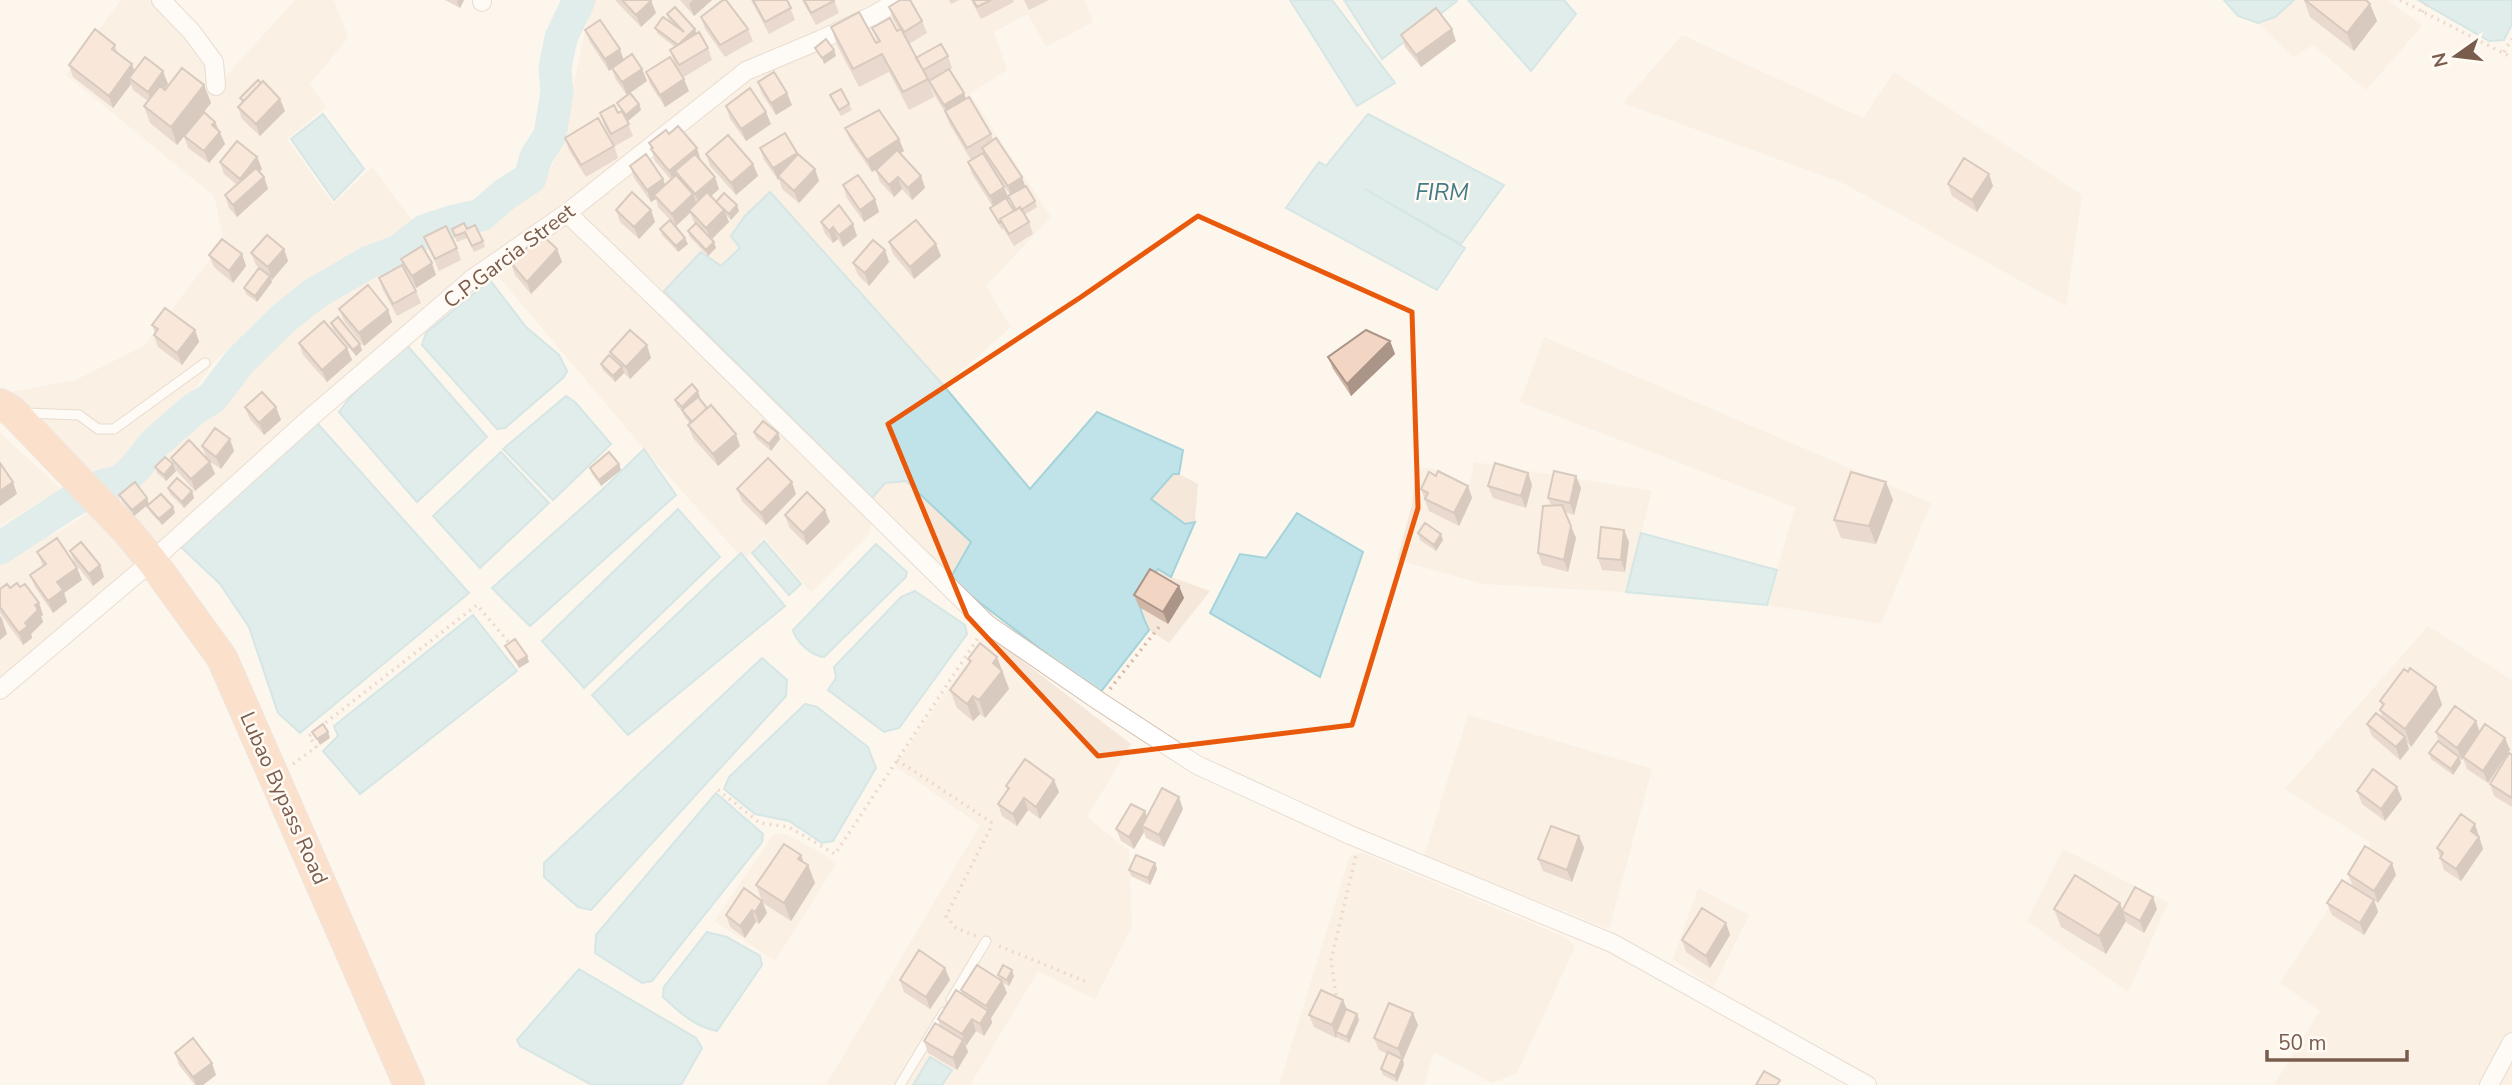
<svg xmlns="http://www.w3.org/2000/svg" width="2512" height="1085" font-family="'Nunito Sans',sans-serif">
<rect width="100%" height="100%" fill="#fdf6ec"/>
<path fill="#f5e8da" d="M121 0H155L218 85 295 0H334L348 38 310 84 326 107 287 139 333 204 372 167 415 224 310 281 274 307 215 361 186 401 101 479 11 392 76 380 144 346 224 241 214 196 66 75Z
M594 0H887L742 66 607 178 480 265 414 316 155 545 107 489 128 485 151 456 164 448 197 415 216 407 238 385 244 372 287 338 324 302 368 268 401 257 441 230 466 222H483L525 194 551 169 562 139 591 3Z
M912 0H1084L1093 22 1046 47 1028 14 994 32 1007 70 970 94 1051 217 986 286 1011 327 944 386 770 193 731 236 741 248 721 266 701 253 664 291 583 216 584 211 746 80 877 21Z
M2294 0H2388L2422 26 2366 90 2313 45 2293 57 2258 23 2275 17Z
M1682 35 1863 118 1894 72 2082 195 2066 306 1843 183 1623 103Z
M567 222 872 523 869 534 811 592 764 537 748 556 738 553 644 449 498 276Z
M1544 337 1931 503 1881 624 1767 605 1795 507 1520 402Z
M0 433 61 489 0 526Z
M1474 462 1652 491 1626 592 1484 584 1397 560 1412 504 1416 467 1432 468 1469 488Z
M1173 474H1179L1198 484 1195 522 1186 525 1151 499Z
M906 481 972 542 951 577 872 498 885 483Z
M88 513 134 563 0 683V560L26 543 59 532Z
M1158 569 1171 577 1210 591 1169 643 1149 630 1139 607V594Z
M2428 626 2512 680V1085H2274L2320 1011 2280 983 2371 843 2285 789Z
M986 633 1131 744 1087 817 1129 851 1132 926 1095 999 1038 971 970 1085H826L980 825 895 766Z
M1468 715 1652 769 1609 929 1424 856Z
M774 834H786L823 854 836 864 775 961 714 921Z
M2063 849 2168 903 2128 992 2027 921Z
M1363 853 1567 938 1575 947 1517 1073 1492 1083 1434 1052 1424 1085H1279L1350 855Z
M1698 888 1749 915 1713 988 1673 959Z"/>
<path fill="#bfe3e8" stroke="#a5d3da" stroke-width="2" d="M1290 0H1332L1395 83 1357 106Z
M1344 0H1456L1457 1 1382 59Z
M1468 0H1564L1576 14 1531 71Z
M2224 0H2294L2275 17 2258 23 2238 16Z
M2418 0H2512V24L2504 40 2489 41Z
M323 114 364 169 334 200 291 139Z
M1368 114 1504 185 1461 244 1365 189 1465 248 1437 290 1286 208 1319 162 1326 166Z
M770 192 944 386 1030 489 1097 412 1183 450 1179 474H1173L1151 499 1185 524 1195 522 1171 577 1158 569C1137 596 1134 598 1149 630L1099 694 966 592 951 577 971 542 906 481 885 483 872 498 664 291 701 252 721 266 740 248 731 236 745 216Z
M490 280 526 327 559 355 567 371 564 377 505 428 497 429 422 345 426 333Z
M405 343 487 437 417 502 339 412 352 395Z
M566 396 575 402 611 444 553 500 503 449Z
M317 423 469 593 300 733 278 713 249 627 220 584 181 547Z
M644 449 676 495 530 626 492 588 603 489Z
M501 452 549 503 480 568 433 516Z
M678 509 720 557 584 688 542 641Z
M1297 513 1363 552 1320 677 1210 613 1240 554 1266 558Z
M1641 533 1777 570 1767 605 1626 592Z
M764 541 801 584 789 595 752 553Z
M876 544 907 572 906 577 824 657C812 656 796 642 793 630Z
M741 553 785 606 628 735 592 695Z
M915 591 965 625 967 634 899 728 884 732 828 690 836 678 834 667 901 597Z
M473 615 517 671 360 794 323 751 338 736 334 726Z
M762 658 787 680 786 696 591 910 578 907 544 877V863Z
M805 704 817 707 868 747 876 768 833 841 822 843 789 821 755 814 724 789 729 777Z
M716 793 763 834 762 842 652 981 642 983 595 953 596 935Z
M707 932 727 937 760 956 762 965 717 1031C695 1027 679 1012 663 997L664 987Z
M579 969 696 1038 702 1048 681 1085H592L520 1046 517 1040Z
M930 1057 952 1070 942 1085H913Z"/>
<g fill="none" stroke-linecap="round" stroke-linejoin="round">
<path stroke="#bfe3e8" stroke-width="33" d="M0 548 69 503 101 486 122 481 137 466 155 443 194 409 212 398 240 361 284 318 314 294 369 262 399 251 424 231 454 221 481 215 504 195 530 178 536 157 550 135 557 92 555 68 561 38 579 0"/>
<g stroke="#d1beb0" stroke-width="11">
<path id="service" d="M26 413 79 415 98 429H114L205 363
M951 1000 986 941
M900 1085 944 1012"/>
</g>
<g stroke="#d1beb0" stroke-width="20">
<path id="minor" d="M161 0 191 31 214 62 216 86
M482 2V0
M567 213 668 310 987 624 1099 701 1197 765 1350 835 1612 943 1867 1085
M0 690 152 561 310 418 472 279 567 213 746 71 820 40 874 15 899 0
M2489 1085 2512 1042"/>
</g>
<g stroke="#dad1cd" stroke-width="32">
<path id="trunk" d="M0 404 13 412 127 531 152 561 222 658 409 1085"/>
</g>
<path stroke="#d9b8a5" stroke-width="3.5" stroke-dasharray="2 5" stroke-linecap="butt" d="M2400 0 2509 56
M2422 12 2429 0
M2504 52 2512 39
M1110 689 1159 627
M320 727 477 605 511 645
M897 760 991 822 990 829 946 916 956 928 976 936
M293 764 316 747 309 736 314 732
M718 790 760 823 789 827 835 854 978 638
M999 946 1087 982
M1336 995 1331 961 1356 855"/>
<use href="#service" stroke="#fff" stroke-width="9"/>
<use href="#minor" stroke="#fff" stroke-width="18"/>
<use href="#trunk" stroke="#f9c8a4" stroke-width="30"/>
</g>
<path fill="#d1b7a8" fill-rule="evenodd" d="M445 0H464L460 8Z
M615 0H651L656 13 641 27Z
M680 0H712L694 16Z
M751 0H787L795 20 769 34Z
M802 0H834L839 13 816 25Z
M949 0H959L951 4Z
M971 0H1013L1014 2 981 19Z
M1024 0H1049L1029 10Z
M2304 0H2366L2370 4 2377 21 2354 51 2310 17Z
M889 7 922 21 927 33 909 44 916 58 948 56 952 68 949 70 964 93 966 99 991 134 993 140 1022 177 1025 186 1035 201 1037 207 1024 215 1029 222 1033 234 1014 246 1003 228 1002 230 993 214 990 208 993 207 972 174 968 162 971 160 949 123 945 112 934 94 929 81 933 79 929 82 934 97 909 110 889 72 859 87 837 45 831 27 876 43 878 42 872 28 897 31 899 30 893 19ZM999 178 1010 195 1008 196 1015 210 1014 211 1007 200 1009 199Z
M667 14 697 34 708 48 712 60 684 77 674 62 670 50 675 47 658 34 655 28 674 26 669 20Z
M701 17 748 29 753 41 725 57 705 29Z
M585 30 623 60 642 69 647 81 627 95 616 80 612 69 609 71 590 42Z
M1401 35 1456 41 1421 67 1405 47Z
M115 45 118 54 132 64 134 71 168 84 164 89 165 90 204 85 211 103 195 123 215 122 225 144 209 163 188 148 184 136 177 145 150 123 144 106 148 101 133 90 131 84 113 108 73 77 69 65Z
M646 72 689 91 665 107 650 84Z
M758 82 792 105 776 115 762 94Z
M830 95 849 104 852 110 841 116 832 101Z
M240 98 285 111 260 136 242 119 238 107 242 103Z
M617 103 639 104 641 110 628 121 625 117 633 136 615 146 604 125 600 113H618L621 111Z
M726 106 771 124 746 141 730 119Z
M845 128 899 139 904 151 900 153 921 176 925 188 912 200 902 189 894 197 880 182 876 170 878 167 872 172 850 140Z
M669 134 701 161 719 189 711 196 716 202 739 211 731 220 726 215 729 222 711 239 716 248 708 256 690 237 688 231 695 224 690 213 676 226 658 207 656 199 651 202 634 178 630 166 663 179 665 185 671 180 655 161 649 143Z
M565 138 614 146 618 158 586 177 569 150Z
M760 148 797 154 815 169 819 181 799 203 782 189 779 179 778 180 764 160Z
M706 154 753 164 758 176 736 195 710 166Z
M257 157 262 169 259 172 264 177 268 189 237 217 229 208 225 195 237 185 224 174 220 162Z
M1989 174 1993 186 1977 212 1952 196 1948 184Z
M843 185 875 199 879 212 864 222 847 198Z
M616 210H651L655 222 639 239 620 222Z
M821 222 857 236 843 247 838 239 833 243 825 234Z
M452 229H467L483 241 485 247 474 252 467 238 457 242Z
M660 229 688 244 678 252 662 235Z
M424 237 457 248 461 260 439 271Z
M889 242 936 244 941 256 914 279 893 254Z
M284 249 288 261 272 280 271 278 272 282 257 302 246 294 244 288 261 269 256 265 251 253Z
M557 249 562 262 531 294 515 275 511 263Z
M885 250 889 262 869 286 858 275 853 263Z
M242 254 246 266 233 283 214 267 209 255Z
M401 259 436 275 416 288 406 271Z
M379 278 416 291 421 303 397 316 383 290Z
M339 309 388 310 392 322 364 346 344 321Z
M331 323 362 350 356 356 333 329Z
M152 325 195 330 199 342 182 365 158 347 154 335 155 333Z
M1390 341 1395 354 1351 396 1333 369 1328 357Z
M299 343 347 348 352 360 327 382 303 355Z
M610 352 651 358 630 379 624 373 615 382 603 370 601 364 612 358Z
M700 397 699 398 707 408 740 446 718 466 693 438 688 425 690 424 684 416 682 411 677 406 675 400Z
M245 407H276L281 420 264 435 250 419Z
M754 432 778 433 780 439 771 451 756 438Z
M202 446 234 451 221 469 209 461 215 474 195 491 176 470 171 458 206 457Z
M173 464 176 471 166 481 157 473 155 467Z
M619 464 621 470 601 486 592 474 590 468Z
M1528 473 1532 485 1526 508 1493 498 1488 486Z
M1436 476 1468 486 1472 498 1459 526 1429 511 1421 489Z
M1576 476 1581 488 1574 515 1565 512 1576 538 1568 572 1542 565 1538 553 1551 505 1548 498Z
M168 488 192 491 194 498 184 508 170 494Z
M737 489 796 494 766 525 742 501Z
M119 495 147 498 134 516 122 501Z
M1893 500 1876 544 1841 538 1834 520Z
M147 506 173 507 175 513 162 525 150 512Z
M785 515 830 522 807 545 789 527Z
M1624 530 1629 542 1625 572 1602 570 1598 558Z
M1418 533 1443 540 1436 551 1420 540Z
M70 551 100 565 104 577 93 586 75 563Z
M37 552 82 580 64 593 67 602 53 613 35 587 30 575 43 566Z
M1179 586 1184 598 1168 624 1139 607 1134 595Z
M20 587 39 603 43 615 41 616 43 622 31 634 32 638 23 645 0 613V589Z
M505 646 527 656 529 662 519 668 508 652Z
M997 657 1009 689 985 718 980 714 973 721 957 708 950 690 969 663 968 659Z
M2436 687 2442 705 2411 747 2407 743 2409 749 2400 760 2372 736 2367 724 2383 719 2380 710 2383 707 2380 701Z
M2476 721 2480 732 2505 738 2510 750 2488 783 2467 769 2463 758 2462 760 2460 758 2461 763 2453 775 2431 759 2429 753 2439 742 2436 732Z
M2512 755V807L2494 796 2490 784Z
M1006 786 1059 792 1040 819 1028 810 1017 826 1002 816 998 804 1007 790Z
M2357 791 2402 799 2385 821 2362 804Z
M1183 809 1164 847 1146 838 1144 832 1134 849 1121 841 1116 829 1145 811 1147 817Z
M1579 836 1584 848 1572 882 1543 871 1538 859Z
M2480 836 2479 837 2483 849 2461 881 2444 870 2437 848Z
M804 862 808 865 815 883 791 921 763 903 767 913 759 924 756 922 745 938 730 927 726 915 762 901 756 885Z
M1155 863 1157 869 1150 885 1131 876 1129 870Z
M2348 874 2396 875 2378 903 2353 886Z
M2374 900 2378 912 2364 935 2332 915 2327 903Z
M2054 909 2122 910 2157 909 2144 933 2127 923 2126 921 2106 954 2061 927Z
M1726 923 1730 935 1710 968 1686 952 1682 940Z
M998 975 1014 976 1009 986 1003 983 1007 993 991 1018 992 1023 984 1036 976 1031 966 1046 968 1052 957 1070 928 1053 924 1041 940 1026 938 1019 963 995 961 990 999 979Z
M900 980H950L930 1009 904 992Z
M1347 1010 1357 1014 1359 1020 1349 1043 1338 1038 1337 1036 1336 1038 1314 1027 1309 1015Z
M1418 1025 1403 1060 1404 1065 1397 1082 1383 1075 1381 1069 1387 1054 1379 1050 1374 1038Z
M175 1053 216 1075 203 1085H195L179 1065Z"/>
<path fill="#aa9588" d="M458 0H464L460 8 457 2Z
M693 0H712L694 16 689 4Z
M651 1 656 13 641 27 636 15Z
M2370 4 2377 21 2354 51 2347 33Z
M695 29 697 35 678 45Z
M1452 29 1456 41 1421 67 1416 55Z
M620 49 624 61 609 71 605 59Z
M834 50 836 56 824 64 822 58Z
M132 64 136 76 129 78 131 84 113 108 109 96Z
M642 69 647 81 627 95 622 82Z
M163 71 168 84 152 104 148 92Z
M684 79 689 91 665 107 660 95Z
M204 85 211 103 177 145 171 127Z
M787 93 792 105 776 115 771 103Z
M964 93 968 105 948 117 944 105Z
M280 99 285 111 260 136 256 124Z
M639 104 641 110 628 121 626 115Z
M766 112 771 124 746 141 741 129Z
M215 122 225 144 209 163 204 151 212 125Z
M899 139 904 151 872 172 867 160Z
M697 148 701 161 681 177 675 171 678 179 674 183 669 171Z
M797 153 801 165 778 176 779 179 778 180 773 168Z
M257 157 262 169 245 191 240 179Z
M753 164 758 176 736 195 731 183Z
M815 169 819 181 799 203 794 191Z
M1989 174 1993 186 1977 212 1972 200Z
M921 176 925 188 912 200 908 188Z
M264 177 268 189 237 217 233 205Z
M715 177 719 189 700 206 695 194Z
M898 177 902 189 894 197 889 185Z
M1022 177 1026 189 1012 198 1008 186Z
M663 179 667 191 654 195 656 199 651 202 647 190Z
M1004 187 1009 199 994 208 990 196Z
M693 194 698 207 689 210 690 213 676 226 672 214Z
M875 199 879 212 864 222 860 210Z
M737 205 739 211 731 220 729 214Z
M651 210 655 222 639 239 634 227Z
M724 210 729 222 711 240 706 228Z
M853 224 857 236 843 247 839 235Z
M833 227 838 239 833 243 829 231Z
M685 238 688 244 678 252 676 246Z
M714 242 716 248 708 256 706 250Z
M936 244 941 256 914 279 910 267Z
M284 249 288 261 272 280 268 267Z
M557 249 562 262 531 294 527 282Z
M885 250 889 262 869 286 865 273Z
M242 254 246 266 233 283 229 271Z
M432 263 436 275 416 288 412 276Z
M270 276 272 282 257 302 255 296Z
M388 310 392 322 364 346 359 333Z
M195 330 199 342 182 365 177 353Z
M1390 341 1395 354 1351 396 1347 384Z
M360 344 362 350 356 356 353 350Z
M647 345 651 358 630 379 626 367Z
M347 348 352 360 327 382 322 370Z
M622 367 624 373 615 382 613 376Z
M698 391 700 397 684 413 682 407Z
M276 407 281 420 264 435 259 423Z
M778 433 780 439 771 451 769 444Z
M736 434 740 446 718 466 713 454Z
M230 439 234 451 221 469 216 457Z
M210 462 215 474 195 491 191 479Z
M173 464 176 471 166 481 164 475Z
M619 464 621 470 601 486 599 480Z
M1528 473 1532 485 1526 508 1521 496Z
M1576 476 1581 488 1574 515 1570 503Z
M13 482 17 494 0 506V491Z
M792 482 796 494 766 525 761 513Z
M1886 482 1893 500 1876 544 1869 526Z
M1468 486 1472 498 1459 526 1454 513Z
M192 491 194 498 184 508 182 502Z
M147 498 149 504 134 516 132 510Z
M173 507 175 513 162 525 159 519Z
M825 510 830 522 807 545 803 533Z
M1571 526 1576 538 1568 572 1564 560Z
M1624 530 1629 542 1625 572 1621 560Z
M1441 534 1443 540 1436 551 1434 545Z
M100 565 104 577 93 586 89 574Z
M77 568 82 580 64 593 67 602 53 613 48 601 57 582Z
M1179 586 1184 598 1168 624 1163 612Z
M39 603 43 615 41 616 43 622 31 634 32 638 23 645 19 633 35 605Z
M1 616 7 634 0 640V617Z
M527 656 529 662 519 668 517 662Z
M997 657 1009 689 985 718 979 700 993 663Z
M2436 687 2442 705 2411 747 2405 729Z
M973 696 980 714 973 721 967 704Z
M2476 721 2480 733 2462 760 2457 748Z
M328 732 330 738 320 745 317 739Z
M2405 737 2409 749 2400 760 2396 747Z
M2505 738 2510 750 2488 783 2483 771Z
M2459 757 2461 763 2453 775 2451 769Z
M1054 780 1059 792 1040 819 1036 807Z
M2397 787 2402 799 2385 821 2381 809Z
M1179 797 1183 809 1164 847 1159 835Z
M1024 798 1028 810 1017 826 1013 814Z
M1145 811 1149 823 1142 826 1144 832 1134 849 1129 837Z
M2475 824 2483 849 2461 881 2456 869 2471 831Z
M1579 836 1584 848 1572 882 1567 870Z
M801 855 806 869 808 865 815 883 791 921 784 903 798 859Z
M1155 863 1157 869 1150 885 1148 878Z
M2392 863 2396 875 2378 903 2374 891Z
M2153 897 2157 909 2144 933 2140 921Z
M2374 900 2378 912 2364 935 2360 923Z
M762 901 767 913 759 924 755 912Z
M2120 903 2126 921 2106 954 2099 936Z
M752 910 756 922 745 938 740 926Z
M1726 923 1730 935 1710 968 1706 956Z
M945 968 950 980 930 1009 926 997Z
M1012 970 1014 976 1009 986 1007 980Z
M1002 981 1007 993 991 1018 992 1023 984 1036 980 1024 988 1011 986 1006Z
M1343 1000 1348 1012 1336 1032 1337 1036 1336 1038 1332 1025Z
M1413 1013 1418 1025 1403 1060 1404 1065 1397 1082 1395 1076 1402 1059 1398 1049Z
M1357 1014 1359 1020 1349 1043 1347 1037Z
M972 1019 976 1031 966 1046 962 1034Z
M963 1040 968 1052 957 1070 953 1058Z
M212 1063 216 1075 203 1085H196L193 1077Z"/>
<path fill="#f3d5c3" stroke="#aa9588" stroke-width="2" d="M622 0H651V1L636 15Z
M723 0H726L748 29 720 45 701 17Z
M753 0H787L791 8 765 22Z
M804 0H834V1L811 13Z
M900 0H910L922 21 904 32 889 7Z
M973 0H991L977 7Z
M2305 0H2366L2370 4 2347 33Z
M675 7 695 29 678 45 655 28 663 17 684 32 667 14Z
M1436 8 1452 29 1416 55 1401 35Z
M859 12 876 43 880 41 872 28 890 18 897 31 901 29 928 79 903 92 882 54 853 69 831 27Z
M600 20 620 49 605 59 585 30Z
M95 29 115 45 112 49 132 64 109 96 69 65Z
M699 32 708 48 679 65 670 50Z
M826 39 834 50 822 58 815 48Z
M941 44 948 56 923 70 916 58Z
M632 54 642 69 622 82 612 68Z
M145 57 163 71 148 92 129 78Z
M670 57 684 79 660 95 646 72Z
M182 68 204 85 171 127 144 106 160 86 165 90Z
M949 69 964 93 944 105 929 81Z
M774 72 787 93 771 103 758 82Z
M258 80 261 83 244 101 240 98Z
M263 81 280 99 256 124 238 107Z
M750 88 766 112 741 129 726 106Z
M841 89 849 104 839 110 830 95Z
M630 93 639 104 626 115 617 103Z
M969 97 991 134 967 148 945 111Z
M614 105 618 113 622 111 629 124 611 134 600 113Z
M879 110 899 139 867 160 845 128Z
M204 112 215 122 212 125 220 132 204 151 184 136Z
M598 118 614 146 581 165 565 138Z
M678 126 697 148 669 171 651 149 653 148 649 143 666 130 669 134Z
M785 133 797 153 773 168 760 148Z
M728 135 753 164 731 183 706 154Z
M996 138 1022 177 1008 186 982 148Z
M237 141 257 157 240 179 220 162Z
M897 150 921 176 908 188 898 177 889 185 876 170Z
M983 153 1004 187 990 196 968 162Z
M646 154 663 179 647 190 630 166Z
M695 154 715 177 695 194 675 171Z
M798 154 815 169 794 191 778 176Z
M1964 158 1989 174 1972 200 1948 184Z
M256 168 264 177 233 205 225 195Z
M676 175 693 194 672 214 654 195Z
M858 175 875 199 860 210 843 185Z
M1026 186 1035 201 1021 210 1020 207 1016 210 1008 196Z
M632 192 651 210 634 227 616 210Z
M707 192 724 210 706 228 689 210Z
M724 193 737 205 729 214 716 202Z
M1006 198 1014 211 1000 219 1001 222 999 223 990 208Z
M839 205 853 224 839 235 833 227 829 231 821 222Z
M1020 207 1029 222 1009 234 1000 219Z
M670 220 685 238 676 246 660 229Z
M916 220 936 244 910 267 889 242Z
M464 223 467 229 475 225 483 241 472 246 465 232 455 236 452 229Z
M696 223 714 242 706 250 688 231Z
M446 226 457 248 435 259 424 237Z
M541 234 557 249 527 282 511 263Z
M267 235 284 249 268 267 251 253Z
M222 239 242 254 229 271 209 255Z
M873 240 885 250 865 273 853 263Z
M422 246 432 263 412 276 401 259Z
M402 265 416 291 393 304 379 278Z
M259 268 270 276 255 296 244 288Z
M368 285 388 310 359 333 339 309Z
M165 308 195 330 177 353 154 335 158 329 152 325Z
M338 317 360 344 353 350 331 323Z
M324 321 347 348 322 370 299 343Z
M630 330 647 345 626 367 610 352Z
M1366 330 1390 341 1347 384 1328 357Z
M609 355 622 367 613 376 601 364Z
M692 384 698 391 682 407 675 400Z
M262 392 276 407 259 423 245 407Z
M698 397 707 408 692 422 682 410Z
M711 405 736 434 713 454 688 425Z
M763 421 778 433 769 444 754 432Z
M215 428 230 439 216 457 202 446Z
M189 440 210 462 191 479 171 458Z
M609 452 619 464 599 480 590 468Z
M165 457 173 464 164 475 155 467Z
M768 458 792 482 761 513 737 489Z
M0 463 13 482 0 491Z
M1495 463 1528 473 1521 496 1488 486Z
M1438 471 1468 486 1454 513 1425 499 1428 493 1421 489 1429 472 1436 476Z
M1554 471 1576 476 1570 503 1548 498Z
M1851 472 1886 482 1869 526 1834 520Z
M177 478 192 491 182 502 168 488Z
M135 482 147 498 132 510 119 495Z
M807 492 825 510 803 533 785 515Z
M161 494 173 507 159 519 147 506Z
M1562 505 1571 526 1564 560 1538 553 1543 506Z
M1425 523 1441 534 1434 545 1418 533Z
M1601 527 1624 530 1621 560 1598 558Z
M57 538 77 568 57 582 63 590 48 601 30 575 46 564 37 552Z
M81 542 100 565 89 574 70 551Z
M1150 569 1179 586 1163 612 1134 595Z
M17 583 20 587 25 584 39 603 35 605 38 610 25 623 28 626 19 633 0 607V589L7 584 10 588Z
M515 639 527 656 517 662 505 646Z
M980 643 997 657 993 663 1002 671 979 700 973 696 967 704 950 690 971 661 968 659Z
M2410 668 2436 687 2405 729 2380 710 2384 704 2380 701 2404 669 2408 672Z
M2455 706 2476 721 2457 748 2436 732Z
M2376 713 2405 737 2396 747 2367 724Z
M323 724 328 732 317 739 312 732Z
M2485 724 2505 738 2483 771 2463 757Z
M2438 741 2459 757 2451 769 2429 753Z
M2509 753 2512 755V798L2490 784Z
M1025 759 1054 780 1036 807 1024 798 1013 814 998 804 1009 788 1006 786Z
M2373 769 2397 787 2381 809 2357 791Z
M1162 788 1179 797 1159 835 1142 826Z
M1131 804 1145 811 1129 837 1116 829Z
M2461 814 2475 824 2471 831 2479 837 2456 869 2440 858 2443 853 2437 848Z
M1551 826 1579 836 1567 870 1538 859Z
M784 844 801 855 798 859 808 865 784 903 756 885Z
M2365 846 2392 863 2374 891 2348 874Z
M1136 855 1155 863 1148 878 1129 870Z
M2075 875 2120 903 2099 936 2054 909Z
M2342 880 2374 900 2360 923 2327 903Z
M2135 887 2153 897 2140 921 2122 911Z
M744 888 762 901 755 912 752 910 740 926 726 915Z
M1702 908 1726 923 1706 956 1682 940Z
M919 950 945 968 926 997 900 980Z
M977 965 1002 981 986 1006 961 990Z
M1003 965 1012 970 1007 980 998 975Z
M956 990 988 1011 980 1024 972 1019 962 1034 938 1019Z
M1321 990 1343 1000 1332 1025 1309 1015Z
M1389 1003 1413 1013 1398 1049 1374 1038Z
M1346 1009 1357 1014 1347 1037 1336 1032Z
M935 1023 963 1040 953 1058 924 1041Z
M193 1038 212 1063 193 1077 175 1053Z
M1388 1052 1402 1059 1395 1076 1381 1069Z
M1764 1071 1780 1080 1777 1085H1756Z"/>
<path d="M0 0H2512V1085H0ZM1198 216 1412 312 1418 508 1352 725 1098 756 967 616 888 424 1081 297Z" fill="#fdf6ec" fill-opacity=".55" fill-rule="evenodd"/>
<path fill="none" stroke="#e8590c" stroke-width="5" stroke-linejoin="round" d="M1198 216 1412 312 1418 508 1352 725 1098 756 967 616 888 424 1081 297Z"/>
<g text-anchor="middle" stroke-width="5" stroke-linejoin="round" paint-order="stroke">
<g font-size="21" fill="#7a5c4d" stroke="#fffaf3">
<text transform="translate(509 256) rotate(-37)" y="7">C.P.Garcia Street</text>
<text transform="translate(284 798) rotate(66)" y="7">Lubao Bypass Road</text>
</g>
<g font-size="23" font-style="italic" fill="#437c86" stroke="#fffaf3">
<text x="1442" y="200">FIRM</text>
</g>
</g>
<g transform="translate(2456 56) rotate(256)" stroke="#fffaf3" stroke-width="5" paint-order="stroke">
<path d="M0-5L12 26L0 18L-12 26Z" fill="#7a5c4d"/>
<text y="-10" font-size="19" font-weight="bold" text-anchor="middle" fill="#7a5c4d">N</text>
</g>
<path d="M2267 1050v10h140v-10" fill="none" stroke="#7a5c4d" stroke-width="3.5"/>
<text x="2278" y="1050" font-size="21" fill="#7a5c4d" stroke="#fffaf3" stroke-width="5" paint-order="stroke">50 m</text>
</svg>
